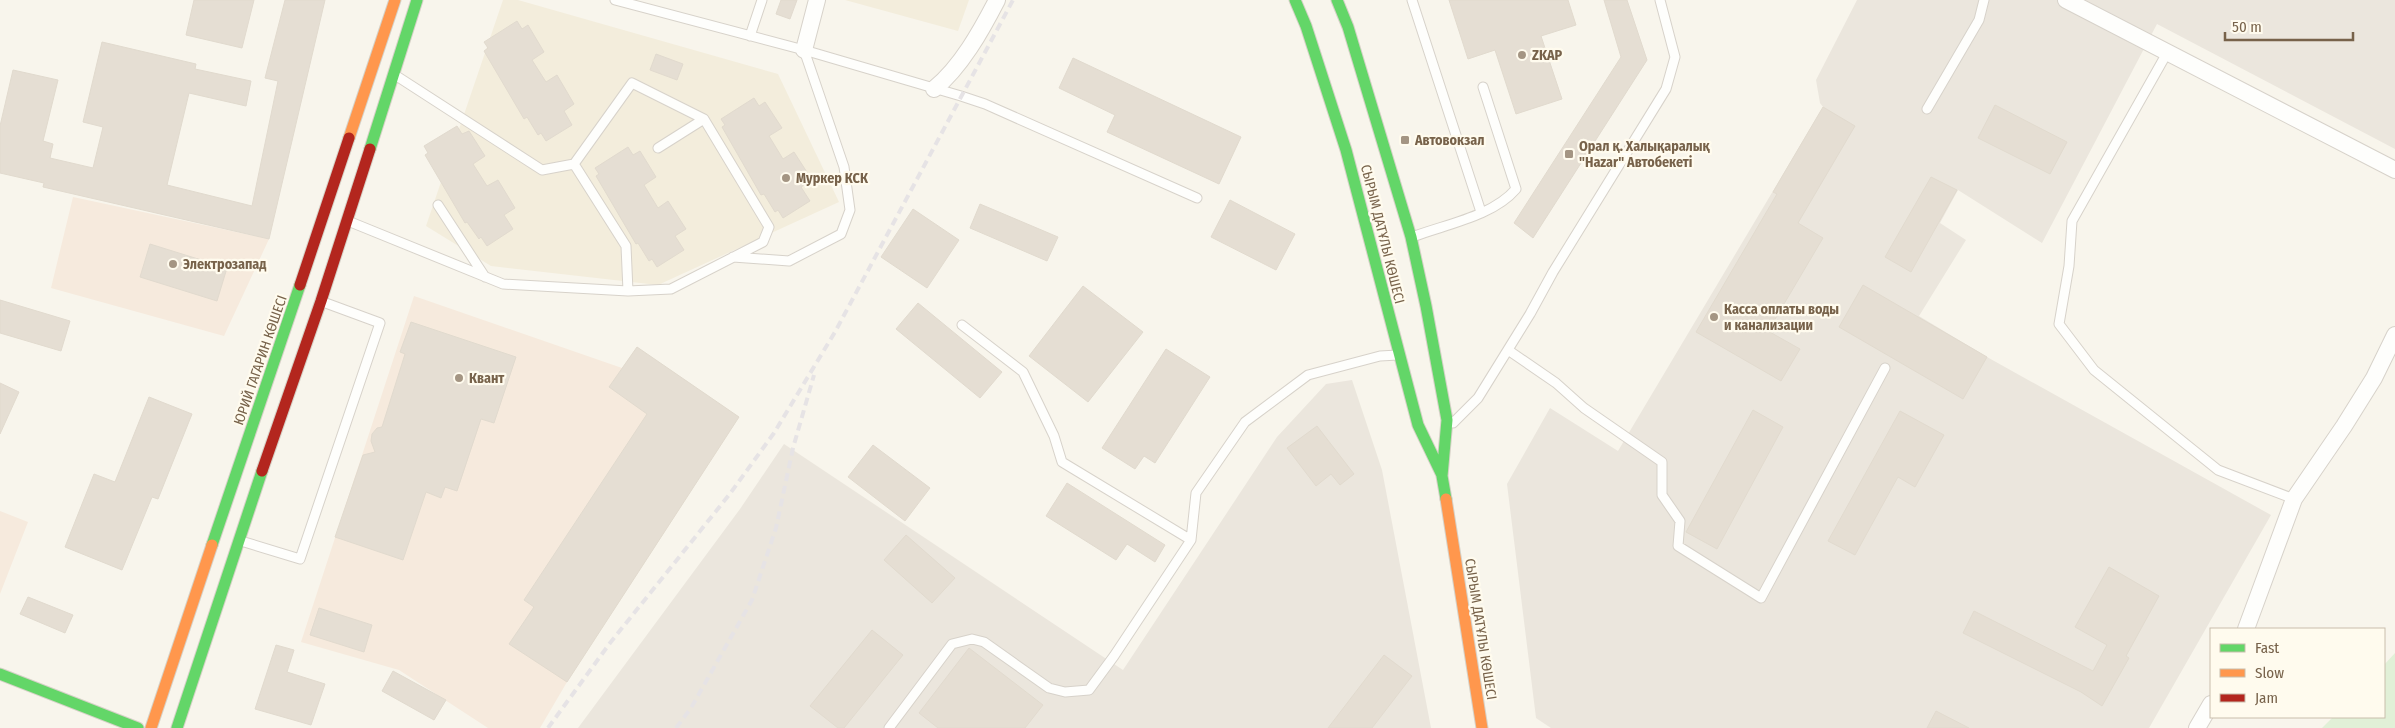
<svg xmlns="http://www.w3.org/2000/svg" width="2395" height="728" font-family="'Fira Sans Condensed',sans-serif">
<rect width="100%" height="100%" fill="#f8f5ec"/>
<path fill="#f3eddc" d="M503 0H518L778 74 839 202 658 285 491 266 426 226Z
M845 0H969L958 31Z"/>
<path fill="#f6eadd" d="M73 197 269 239 224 336 51 288Z
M414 296 622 368 637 347 739 417 567 682 540 728H488L399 670 301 642Z
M0 511 28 522 0 594Z"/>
<path fill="#ebe6dd" d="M1857 0H2395V149L2157 24 2042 243 1958 190 1940 223 1966 240 1919 316 1987 357 2271 515 2149 728H1551L1536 718 1507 484 1550 408 1618 451 1823 107 1820 103 1816 80Z
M1352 380 1382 470 1431 728H578L740 509 784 444 1123 670 1277 437 1326 384Z"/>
<path fill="#e1f0d7" d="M2395 653V728H2322L2333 717H2384V665Z"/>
<path fill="#e5ded3" stroke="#e1dace" d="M194 0H254L242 48 186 35Z
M285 0H325L269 239 43 187 44 183 0 173V126L13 70 58 80 43 141 53 144 50 158 93 168 103 127 83 122 102 42 196 64 195 69 251 81 246 106 189 93 167 185 252 206 278 81 265 78Z
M781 0H797L790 19 776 14Z
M1449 0H1568L1576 25 1541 36 1562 99 1516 114 1495 50 1468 59Z
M1604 0H1627L1647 60 1533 238 1514 223 1621 57Z
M517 21 522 29 528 25 544 52 532 60 546 82 557 75 574 104 564 111 572 125 546 141 541 133 538 135 527 117 524 119 484 51 488 48 484 42Z
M656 54 683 64 677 80 650 70Z
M1073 58 1241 137 1219 184 1107 132 1115 115 1059 88Z
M754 98 759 106 765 102 782 128 769 136 783 159 794 152 812 180 801 187 810 201 783 218 778 210 775 212 764 194 761 195 722 127 725 125 721 119Z
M1995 105 2067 142 2050 174 1978 138Z
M1823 107 1855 126 1798 223 1823 238 1768 331 1800 349 1781 381 1696 332 1777 194 1773 192Z
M457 126 462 134 469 131 485 156 473 164 487 186 498 180 515 208 504 215 513 229 487 246 481 237 479 239 467 222 465 223 425 155 428 153 424 146Z
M628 147 633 155 640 151 656 177 644 185 658 208 668 201 686 229 675 236 684 250 657 267 652 259 649 261 638 243 636 244 596 176 599 174 595 168Z
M1931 177 1957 190 1911 272 1885 257Z
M1230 200 1295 234 1276 270 1211 237Z
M980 204 1058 237 1047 261 970 228Z
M913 209 959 240 927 288 881 257Z
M150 244 227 268 217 301 140 277Z
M1863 285 1987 357 1963 399 1839 327Z
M1083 286 1143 332 1088 402 1029 356Z
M0 300 70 321 61 351 0 333Z
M918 303 1002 372 980 398 896 329Z
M411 322 516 357 494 423 481 419 457 491 445 487 441 498 426 492 403 560 335 537 363 455 375 452 371 441 372 434 377 428 382 427 405 354 400 352Z
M637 347 739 417 567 682 509 644 534 607 524 600 647 414 609 387Z
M1166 349 1210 377 1155 463 1144 456 1135 469 1102 448Z
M0 383 19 392 0 434Z
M149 397 192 414 158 499 152 497 122 570 65 547 94 474 115 482Z
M1753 410 1783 427 1717 549 1686 532Z
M1900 411 1944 435 1915 487 1898 477 1855 555 1828 541Z
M1317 426 1354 474 1340 485 1331 474 1316 486 1287 448Z
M873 445 930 488 905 521 848 477Z
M1067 483 1165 545 1155 562 1127 544 1116 560 1046 516Z
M906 535 955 578 932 603 884 560Z
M2109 567 2159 596 2126 656 2129 658 2102 706 2081 692 1963 633 1974 611 2093 671 2107 645 2075 627Z
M28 597 73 615 65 633 20 614Z
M319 608 372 625 364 652 310 635Z
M872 630 903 655 844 728H838L810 706Z
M276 645 294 650 287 672 325 684 311 725 255 709Z
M969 648 1043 705 1025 728H938L919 713Z
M1384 655 1412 676 1372 728H1328Z
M393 671 446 700 434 720 382 691Z
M1936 711 1969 728H1927Z"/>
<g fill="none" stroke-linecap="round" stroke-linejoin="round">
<g stroke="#d7d2ca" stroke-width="11">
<path id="lane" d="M615 0 804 50 961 96 985 104 1197 198
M1412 0 1481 212
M750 36 762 0
M2167 53 2072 221 2069 266 2059 324 2094 370 2218 470 2294 499
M395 75 542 170 574 164 626 246 628 291
M1927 109 1979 20 1984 0
M658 148 704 119
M438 205 485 277
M348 221 503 284 628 291 671 289 763 242 769 227 704 119 632 83 574 164
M1415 236C1447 224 1493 216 1516 189L1483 87
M733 257 789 261 841 234 850 210 844 167 804 50
M962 325 1023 372 1054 436 1062 462 1191 540
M1508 350 1556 383 1584 408 1662 462V495L1680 521 1678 546 1761 598 1885 368
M1453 423 1478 398 1530 314 1553 272 1666 89 1675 57 1660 0
M241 541 300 559 380 323 323 302
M889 728 952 644 972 639 984 642 1049 688 1065 692 1089 690 1114 656 1191 540 1196 493 1245 422 1308 375 1380 356 1398 355"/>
</g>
<g stroke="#d7d2ca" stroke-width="18">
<path id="street" d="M2066 0 2395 170
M804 50 817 0
M934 89C961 67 981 31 997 0
M2246 629 2294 499 2344 426 2374 378 2395 335
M2197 728 2211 704"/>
</g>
<g stroke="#d6d1c7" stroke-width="13">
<path id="fast" d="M1295 0 1306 26 1346 150 1418 425 1442 475
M1337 0 1348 27 1411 237 1426 306 1447 420 1442 476 1446 499
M370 149 417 0
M212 545 300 285
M0 674 138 728
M177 728 262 471"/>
</g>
<g stroke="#d6d1c7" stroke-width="13">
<path id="slow" d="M349 138 395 0
M1446 499 1482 728
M151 728 212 545"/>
</g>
<g stroke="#d6d1c7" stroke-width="13">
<path id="jam" d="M300 285 349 138
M262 471 321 301 370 149"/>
</g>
<use href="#lane" stroke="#fefefc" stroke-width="9"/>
<use href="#street" stroke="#fefefc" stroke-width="16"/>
<use href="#fast" stroke="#63d668" stroke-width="11"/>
<use href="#slow" stroke="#ff974d" stroke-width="11"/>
<use href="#jam" stroke="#b3261e" stroke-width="11"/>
<path stroke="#e6e3e5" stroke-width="4" stroke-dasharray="8 5" stroke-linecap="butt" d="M548 728 610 643 729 495 774 433 835 332 1013 0
M676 728 691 708 752 600 776 528 793 448 814 375"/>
</g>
<g fill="#a49583" stroke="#fffbee" stroke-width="2">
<circle cx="1522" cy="55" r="5"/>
<rect x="1400" y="135" width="10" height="10" rx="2.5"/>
<rect x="1564" y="149" width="10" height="10" rx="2.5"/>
<circle cx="786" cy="178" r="5"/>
<circle cx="173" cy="264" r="5"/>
<circle cx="1714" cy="317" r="5"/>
<circle cx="459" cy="378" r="5"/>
</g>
<g text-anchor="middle" stroke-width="4.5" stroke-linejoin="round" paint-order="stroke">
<g font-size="14" font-weight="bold" fill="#77624a" stroke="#fffbee" text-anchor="start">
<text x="1532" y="60">ZKAP</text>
<text x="1415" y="145">Автовокзал</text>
<text x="1579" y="151">Орал қ. Халықаралық<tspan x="1579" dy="16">"Hazar" Автобекеті</tspan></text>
<text x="796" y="183">Муркер КСК</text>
<text x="183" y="269">Электрозапад</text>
<text x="1724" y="314">Касса оплаты воды<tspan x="1724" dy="16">и канализации</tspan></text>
<text x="469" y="383">Квант</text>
</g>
<g font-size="14" fill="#77624a" stroke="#fffbee">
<text transform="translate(1383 234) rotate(76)" y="5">СЫРЫМ ДАТҰЛЫ КӨШЕСІ</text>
<text transform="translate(260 360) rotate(-71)" y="5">ЮРИЙ ГАГАРИН КӨШЕСІ</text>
<text transform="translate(1481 629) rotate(81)" y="5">СЫРЫМ ДАТҰЛЫ КӨШЕСІ</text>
</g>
</g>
<rect x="2210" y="628" width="175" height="90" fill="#fffbee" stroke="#c9beac"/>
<rect x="2220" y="644" width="25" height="8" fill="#63d668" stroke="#c9beac"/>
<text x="2255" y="653" font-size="15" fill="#77624a">Fast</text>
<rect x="2220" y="669" width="25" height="8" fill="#ff974d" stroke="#c9beac"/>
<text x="2255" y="678" font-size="15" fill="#77624a">Slow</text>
<rect x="2220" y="694" width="25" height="8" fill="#b3261e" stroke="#c9beac"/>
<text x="2255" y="703" font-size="15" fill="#77624a">Jam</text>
<path d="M2225 32v8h128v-8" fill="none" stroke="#77624a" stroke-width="2.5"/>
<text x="2232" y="32" font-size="15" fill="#77624a" stroke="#fffbee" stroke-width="4" paint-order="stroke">50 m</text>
</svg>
